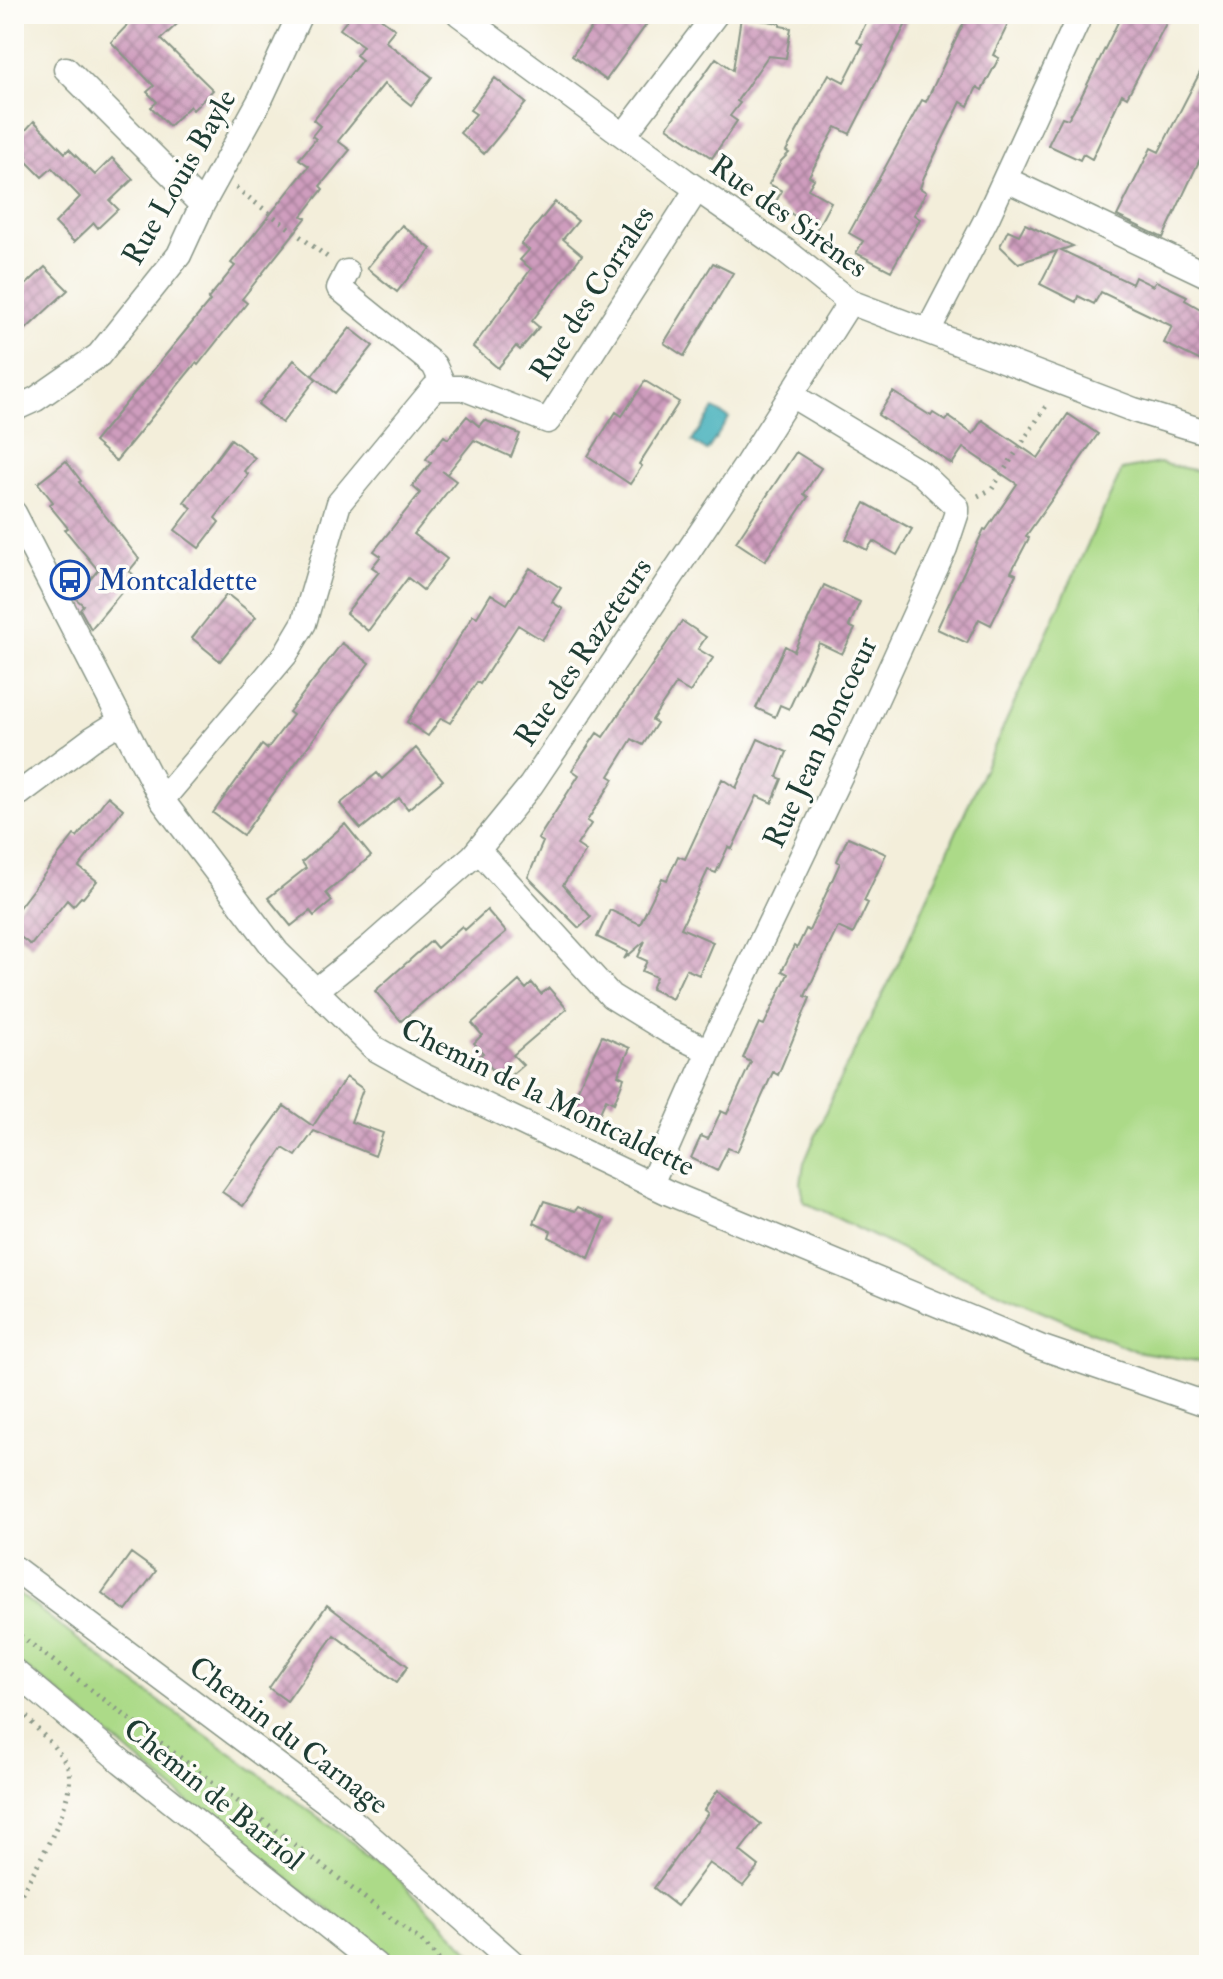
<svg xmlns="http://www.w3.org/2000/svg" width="1223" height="1979" font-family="'IM FELL Double Pica',serif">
<defs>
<pattern id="building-cross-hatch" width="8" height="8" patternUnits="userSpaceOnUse" patternTransform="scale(2)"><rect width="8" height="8" fill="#cf9dbe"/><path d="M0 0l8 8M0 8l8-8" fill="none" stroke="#a7819b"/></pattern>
</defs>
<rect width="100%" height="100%" fill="#fdfcf7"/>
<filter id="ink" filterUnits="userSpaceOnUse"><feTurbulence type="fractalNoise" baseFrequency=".0125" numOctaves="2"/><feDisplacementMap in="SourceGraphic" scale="16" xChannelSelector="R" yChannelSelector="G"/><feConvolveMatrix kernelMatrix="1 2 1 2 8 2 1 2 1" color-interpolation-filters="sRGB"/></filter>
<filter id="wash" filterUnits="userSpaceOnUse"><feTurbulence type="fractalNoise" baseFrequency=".006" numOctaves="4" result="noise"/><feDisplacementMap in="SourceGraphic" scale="32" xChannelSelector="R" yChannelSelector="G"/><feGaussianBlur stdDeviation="1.8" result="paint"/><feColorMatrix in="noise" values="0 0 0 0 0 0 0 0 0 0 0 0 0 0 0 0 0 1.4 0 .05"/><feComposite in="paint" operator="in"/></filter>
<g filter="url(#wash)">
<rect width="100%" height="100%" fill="#f3eeda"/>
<path fill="#acda88" stroke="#668c5e" stroke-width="2" d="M1159 463 1209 473V1363L1135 1351 910 1254 804 1202 801 1183 804 1163 839 1081 898 964 984 769 1122 470Z
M14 1590 126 1677 388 1868 483 1965H393L328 1909 218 1827 53 1688 14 1660Z"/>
<path fill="#3dadb9" stroke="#2e7576" stroke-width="2" d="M714 409 729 418 707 451 692 441Z"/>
<g id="blocks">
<path fill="url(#building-cross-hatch)" d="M138 14H188L161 39 213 90 193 110 190 106 169 126 151 107 157 102 147 92 154 86 111 42Z
M352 14H375L395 29 385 41 432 77 411 105 384 84 338 141 350 150 320 186 323 189 302 216 306 218 242 299 247 303 198 365 196 363 116 461 94 442 210 301 208 299 235 266 231 263 309 166 299 159 316 139 312 136 320 126 313 120 362 60 356 55 363 46 340 29Z
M601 14H654L606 80 572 56Z
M870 14H911L850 134 836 127 809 176 814 179 808 189 831 202 816 230 775 203 782 191 769 184 781 161 789 153 786 151 829 74 844 82 863 45 857 42Z
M968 14H1013L993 55 999 58 982 90 977 87 968 106 961 102 924 177 920 188 926 192 914 215 920 219 891 271 856 253 863 241 849 233 922 100 926 102Z
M1122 14H1171L1127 97 1122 94 1092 159 1083 154 1080 160 1048 145 1062 117 1068 119 1080 99Z
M741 17 780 23V26L791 28 786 58 768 56 737 101 740 103 730 116 737 121 712 158 667 127 716 58 733 70Z
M1209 55V140L1163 238 1117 216 1151 148 1159 152Z
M495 78 526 103 484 154 460 133 476 114 470 110Z
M34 121 65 153 69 149 95 175 112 158 133 179 110 201 118 209 98 228 94 223 74 242 55 223 80 197 52 168 42 177 24 159 27 156 14 143Z
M555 202 578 221 563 239 582 255 532 321 539 327 520 350 516 346 498 368 473 347 531 269 520 260 529 250 521 244Z
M1025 224 1073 246 1061 250 1132 284 1135 277 1153 286 1156 281 1187 296 1185 300 1209 314V365L1164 343 1172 326 1101 292 1094 304 1078 296 1076 302 1040 284 1057 251 1018 263 1000 246 1008 230 1019 235Z
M402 225 431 249 397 292 367 268Z
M713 263 733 273 684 356 664 343Z
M45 267 68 290 25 330 14 319V296Z
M350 328 373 346 335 393 312 375Z
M294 360 316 379 282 423 258 404Z
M645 381 679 402 639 464 642 466 630 484 588 456 616 412 622 416Z
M893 392 931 416 933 413 946 421 949 417 973 434 982 420 1038 458 1068 414 1098 434 1026 536 1029 538 1011 572 1016 574 991 625 979 619 967 643 937 629 984 529 986 530 1017 484 963 448 952 464 878 415Z
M467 416 479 426 484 420 520 434 511 457 474 440 447 474 442 471 456 481 414 534 447 559 423 590 408 578 368 631 346 613 379 572 372 567 381 556 374 551 420 493 412 486 431 463 426 459 444 436 448 439Z
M231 439 255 458 244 471 248 474 241 485 215 518 219 522 199 548 175 530 192 508 184 502Z
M796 452 821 468 804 494 808 497 765 561 736 542Z
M66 461 81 481 79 482 139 559 129 571 135 576 91 629 80 609 83 605 75 598 98 570 65 530 68 528 49 505 53 502 38 483Z
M865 503 912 529 897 555 873 541 867 550 846 539Z
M530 568 561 588 552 602 563 609 542 640 518 625 480 684 477 682 450 723 441 718 428 736 407 722 473 615 477 617 491 594 507 604Z
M824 585 860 602 849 626 855 629 842 654 819 643 789 709 780 705 775 717 756 708 785 646 794 651Z
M227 594 256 617 220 661 192 638Z
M682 621 706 637 698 649 713 658 690 692 676 684 652 720 657 723 643 745 632 739 609 776 614 779 587 821 591 824 577 845 586 851 563 885 591 917 579 928 528 877 543 842 538 839 579 775 572 770 597 733 603 737Z
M342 643 369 663 243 835 213 813 262 745 267 749 293 715 289 712Z
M758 739 787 752 777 777 782 779 772 803 757 796 732 849 728 847 716 873 708 870 681 928 713 942 699 975 686 969 672 999 651 989 656 977 642 971 647 961 638 957 645 941 624 959 628 952 597 937 610 910 640 924 662 878 667 880 678 856 685 859 722 779 736 788Z
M416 748 443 780 408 809 399 798 361 829 340 804 377 773 382 779Z
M108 796 123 809 79 867 97 881 83 898 81 897 73 906 67 900 31 945 14 932V914L74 835 77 837Z
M345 824 371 856 326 893 332 901 314 916 310 911 291 926 268 898 306 868 302 862Z
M848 837 886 854 864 901 868 903 853 934 838 927 805 996 810 998 778 1075 773 1072 737 1152 728 1148 717 1171 691 1158 701 1136 708 1139 721 1111 727 1114 751 1062 743 1058 759 1023 764 1025 788 974 782 971 794 946 797 948 806 929 809 931 840 863 837 861Z
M487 910 506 932 401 1021 375 991 431 941 437 948 462 926 465 930Z
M519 981 526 989 532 983 541 994 549 988 567 1009 513 1055 523 1065 503 1082 480 1055 483 1053 474 1043 482 1035 472 1023Z
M602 1036 630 1048 618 1075 624 1078 614 1103 606 1099 595 1124 567 1113Z
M346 1077 363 1089 351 1122 383 1133 375 1156 314 1131 296 1156 283 1148 243 1206 222 1192 284 1106 313 1126Z
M544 1201 575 1211 578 1207 605 1219 589 1258 549 1237 551 1231 534 1223Z
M131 1553 156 1571 126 1611 102 1593Z
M327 1605 408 1666 397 1682 334 1635 287 1701 269 1688Z
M718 1790 761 1824 740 1851 759 1866 743 1886 709 1863 677 1906 654 1888 708 1813 704 1810Z"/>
</g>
</g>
<g filter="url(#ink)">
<use href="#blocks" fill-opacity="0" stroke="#899687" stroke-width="2"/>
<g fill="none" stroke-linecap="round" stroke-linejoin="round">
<g stroke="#899687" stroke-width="27">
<path id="minor" d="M459 14 684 180 786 251 850 302 1134 410 1209 433
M66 69 202 205
M624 135 716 14
M1005 179 1209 276
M347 272 339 288 434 365 445 388
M928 331 987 218 1077 22V14
M14 409 36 399 99 355 179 255 202 205 260 100 300 14
M14 513 162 800 277 952 374 1048 422 1075 669 1193 1040 1347 1209 1405
M20 793 92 739 121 721
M162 800 285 655 304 623 339 503 434 388H463L548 421 697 189
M478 850 611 996 668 1031 709 1051
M315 991 371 946 473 856 531 785 747 464 850 302
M651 1184 715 1038 866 722 945 548 957 512V507L921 473 791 395
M14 1568 356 1824 515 1965
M14 1671 122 1762 376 1965"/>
</g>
<path stroke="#899687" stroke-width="5" stroke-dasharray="2 6" stroke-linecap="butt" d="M236 188 330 259
M978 496 992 489 1048 403
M14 1631 425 1944 443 1965
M14 1907C29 1878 84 1793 66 1763 56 1746 38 1731 25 1715"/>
<use href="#minor" stroke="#fff" stroke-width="24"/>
</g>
</g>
<defs>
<g id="bus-ring" transform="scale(2)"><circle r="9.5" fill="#fdfcf7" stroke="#1a4fb4" stroke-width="1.5"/><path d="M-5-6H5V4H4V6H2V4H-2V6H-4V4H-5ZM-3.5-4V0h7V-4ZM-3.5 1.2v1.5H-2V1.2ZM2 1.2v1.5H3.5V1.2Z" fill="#1a4fb4"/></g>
</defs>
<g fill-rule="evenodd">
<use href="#bus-ring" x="70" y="580"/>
</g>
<g text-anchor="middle" stroke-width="7" stroke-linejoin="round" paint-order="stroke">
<g font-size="30" fill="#1f3d34" stroke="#fdfcf7">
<text transform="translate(179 177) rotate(-60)" y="10">Rue Louis Bayle</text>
<text transform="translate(789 216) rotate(36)" y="10">Rue des Sirènes</text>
<text transform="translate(592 293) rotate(-57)" y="10">Rue des Corrales</text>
<text transform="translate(583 652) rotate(-56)" y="10">Rue des Razeteurs</text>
<text transform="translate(820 742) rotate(-65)" y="10">Rue Jean Boncoeur</text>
<text transform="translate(548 1097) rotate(26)" y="10">Chemin de la Montcaldette</text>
<text transform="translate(289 1735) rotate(37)" y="10">Chemin du Carnage</text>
<text transform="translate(214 1794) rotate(39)" y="10">Chemin de Barriol</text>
</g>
<g font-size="30" fill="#164399" stroke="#fdfcf7" text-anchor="start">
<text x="98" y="590">Montcaldette</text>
</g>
</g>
<rect width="1223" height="1979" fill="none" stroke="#fdfcf7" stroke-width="48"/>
</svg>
